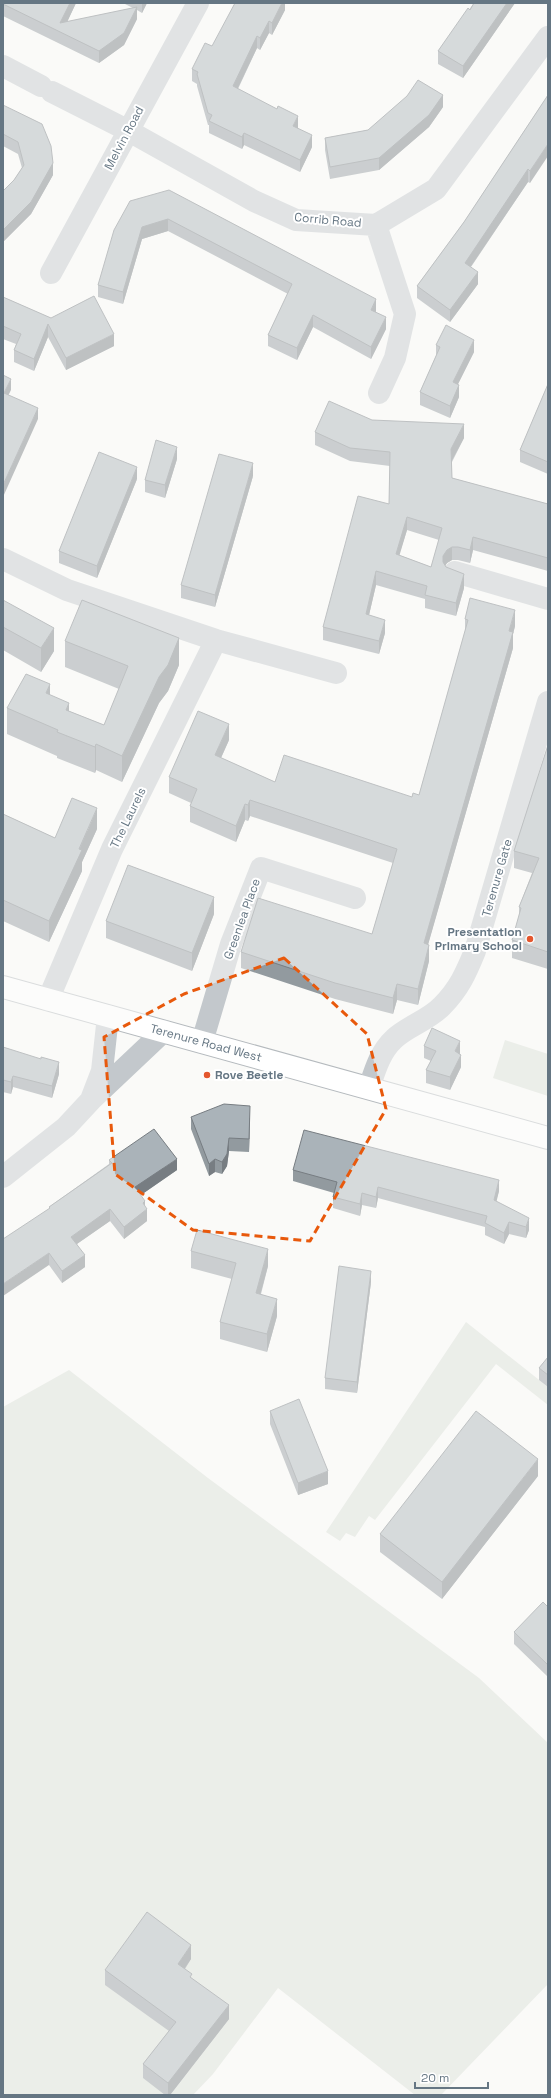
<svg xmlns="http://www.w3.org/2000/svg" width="551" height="2098" font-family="'Space Grotesk',sans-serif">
<rect width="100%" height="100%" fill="#fafaf8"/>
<path fill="#dadfd7" d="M505 1040 548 1054V1096L493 1078Z
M466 1322 548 1387V1405L496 1364 375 1520 369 1516 355 1537 346 1533 340 1541 326 1532Z
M69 1370 208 1478 479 1678 548 1743V1984L441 2095H415L278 1988 213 2074 193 2095H3V1407Z"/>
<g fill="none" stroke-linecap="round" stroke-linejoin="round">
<g stroke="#b5babe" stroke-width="24">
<path id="major" d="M3 987 548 1138"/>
</g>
<path stroke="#c3c8cc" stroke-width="22" d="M3 66 41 86
M52 92 127 130 254 201 296 220 376 225 436 189 548 37
M376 225 405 314 395 358 379 393
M51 273 198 3
M3 559 67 590 216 640 336 673
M455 572 548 599
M48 1000 112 849 216 640
M202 1042 231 944 261 868 355 898
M369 1088C375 1070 380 1052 394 1039 406 1027 429 1020 442 1006 459 989 466 973 475 951L548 702
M92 1097 102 1071 108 1016
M3 1177 66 1127 92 1099 164 1031"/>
<use href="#major" stroke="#fff" stroke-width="22"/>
</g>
<path fill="#929a9f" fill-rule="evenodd" d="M3 3H76L67 22 133 8 123 3H147L142 13 137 10V19L124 45 99 63 3 16Z
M285 3V10L272 35 269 33 260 50 257 48 238 89 298 128 297 129 312 147 300 172 244 145 242 149 209 133V125H208L197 86V84L192 81V69L212 46Z
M474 3H515L463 78 438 64V51Z
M548 95 530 183 528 182 471 267 478 284 450 322 417 298V286L464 222Z
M3 105 53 175 31 214 3 242V191L14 180 22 168 18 154 3 146Z
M443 107 429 127 379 170 330 179 325 150V138L368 130Z
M130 201 376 311V312L386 329 371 359 313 327 297 360 268 346V335L288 294 168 231 142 239 123 304 98 297V285Z
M3 297 114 346 66 370 48 337 34 371 14 362V350L16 344 3 339Z
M436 345 474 352 458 384 459 397 450 418 420 405V392L436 356Z
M548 384V474L520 462V450Z
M372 420 464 438 452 462V478L548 504V571L473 550 470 563 458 560H452L447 563 445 566 464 588 456 616 425 608V599L376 585 369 615 385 633 379 654 323 640V627L389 504 390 466 350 461 315 445V432ZM407 530 439 540 431 567 399 555Z
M177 459 165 498 145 492V480Z
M253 476 215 607 181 598V585Z
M137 479 97 578 59 563V551Z
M3 600 54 651 41 672 3 650Z
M465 619 515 626 513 634V648L428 944 429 961 418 1005 397 1000 393 1014 335 999 241 968V952L372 934 393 863 250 816 248 821 245 820 236 842 190 822V806L191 803 169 793V777L229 740 221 758 275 782 412 797 419 795 465 632Z
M65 641 179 665 168 691 159 703 122 782 96 770 95 773 57 758V756L7 734V708L50 695 69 711 104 725 119 689 65 667Z
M548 745V969L512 958V940L519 917V907L532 873 514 868V851Z
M3 814 55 838 97 829 82 862V871L49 942 3 921Z
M214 914 192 971 106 938V921Z
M424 1046 460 1053 461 1067 450 1090 426 1083V1070L431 1061 424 1058Z
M3 1047 59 1074 52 1098 13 1087 11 1094 3 1092Z
M191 1117 250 1118 249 1152 229 1151 227 1166 222 1174 215 1172 209 1176 191 1129Z
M109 1160 177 1170 141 1195 145 1206 147 1221 124 1239 110 1221 77 1244 85 1267 62 1283 49 1265V1207L109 1164Z
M293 1170 499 1191 496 1201 529 1230 526 1238 509 1234 504 1244 485 1235V1227L378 1198 376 1208 362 1205 360 1216 333 1208V1197L334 1193 293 1181Z
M191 1251 268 1266 261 1294 277 1316 267 1352 220 1339V1322L232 1279 191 1268Z
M371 1282 357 1393 325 1389V1378Z
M548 1357V1387L539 1380V1368Z
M270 1411 328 1484 298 1495 270 1424Z
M538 1476 442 1599 380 1552V1534Z
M548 1607V1677L514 1644V1632Z
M191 1959 185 1969 192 1979 229 2019 170 2095H165L143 2078V2064L169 2031 105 1985V1970Z"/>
<path fill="#777d82" d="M70 3H76L62 33 60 23Z
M142 3H147L142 13Z
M282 3H285V10L272 35V23Z
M507 3H515L463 78V66Z
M137 7V19L124 45 99 63V51Z
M269 21V33L260 50V38Z
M257 36V48L233 98V86Z
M443 95V107L429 127 379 170V158Z
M298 116V128L293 138V126Z
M244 133V145L242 149V137Z
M312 135V147L300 172V160Z
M548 144V156L530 183V171Z
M53 163V175L31 214 3 242V230Z
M528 169V182L465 275V263Z
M168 219V231L142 239 123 304V292L142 227Z
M478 272V284L450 322V310Z
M376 299V311L371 321V310Z
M313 315V327L297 360V348Z
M386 317V329L371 359V347Z
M48 324V337L34 371V359Z
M114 334V346L66 370V358Z
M474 340V352L453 394V382Z
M11 379V390L4 404V393Z
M459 385V397L450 418V406Z
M38 408V419L3 497V485Z
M464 424V438L451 462V449Z
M177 447V459L165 498V485Z
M253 463V476L215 607V595Z
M137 467V479L97 578V566Z
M407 517V530L396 567V554Z
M473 537V550L470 563V550Z
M452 547V560L447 563 443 569V556L447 550Z
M376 571V585L366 628V614Z
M464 574V588L456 616V603Z
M515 610V626L513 634V648L424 959V943Z
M385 620V633L379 654V641Z
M54 628V651L41 672V648Z
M179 638V665L168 691 159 703 122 782V756L159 677Z
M50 684V710L46 693Z
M69 703V729L66 737V710Z
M229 724V740L215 771V755Z
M96 744V770L95 773V747Z
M250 800V816L248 821V805Z
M245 804V820L236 842V826Z
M97 808V829L82 862V871L49 942V921Z
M214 897V914L192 971V953Z
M429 945V961L418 1005V989Z
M397 984V1000L393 1014V998Z
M460 1041V1053L455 1064V1051Z
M461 1055V1067L450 1090V1077Z
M59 1062V1074L52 1098V1086Z
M13 1076V1087L11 1094V1082Z
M250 1106V1118L249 1152V1139Z
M229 1138V1151L227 1166 222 1174V1162Z
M177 1159V1170L135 1199V1187Z
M215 1159V1172L209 1176V1164Z
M499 1180V1191L494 1212V1200Z
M378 1187V1198L376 1208V1197Z
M362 1193V1205L360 1216V1204Z
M145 1201V1211L147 1209V1221L124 1239V1227L143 1203Z
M110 1209V1221L71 1248V1237Z
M529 1218V1230L526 1238V1227Z
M509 1222V1234L504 1244V1233Z
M268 1249V1266L256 1310V1293Z
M49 1253V1265L3 1296V1284Z
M85 1255V1267L62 1283V1271Z
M371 1271V1282L357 1393V1382Z
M277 1299V1316L267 1352V1334Z
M538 1459V1476L442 1599V1582Z
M328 1471V1484L298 1495V1483Z
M191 1945V1959L178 1978V1964Z
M229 2005V2019L170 2095H168V2083Z"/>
<path fill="#aab3b9" stroke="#777d82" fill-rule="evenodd" d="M3 3H70L60 23 137 7 124 33 99 51 3 4Z
M235 3H282L272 23 269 21 260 38 257 36 233 86 277 109 278 106 298 116 293 126 312 135 300 160 244 133 242 137 209 121 212 115 208 113 197 74 198 72 192 69 205 43 212 46Z
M474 3H507L463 66 438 51 468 8 470 10Z
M418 80 443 95 429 115 379 158 330 167 325 138 368 130 407 96Z
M548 95V144L530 171 528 169 465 263 478 272 450 310 417 286 464 222Z
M3 105 42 124 51 146 53 163 31 202 3 230V191L14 180 24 165 18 142 3 134Z
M169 190 376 299 371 310 386 317 371 347 313 315 297 348 268 335 292 284 168 219 142 227 123 292 98 285 114 230 130 201Z
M94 296 114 334 66 358 48 324 34 359 14 350 21 334 3 326V297L51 318Z
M446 325 474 340 453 382 459 385 450 406 420 392 440 347 436 345Z
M3 375 11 379 4 393 38 408 3 485Z
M548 384V462L520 450Z
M329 401 372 420 464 424 451 449 452 478 548 504V558L473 537 470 550 458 547H452L447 550 443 556V562L446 567 464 574 456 603 425 595 427 586 376 571 366 614 385 620 379 641 323 627 358 496 389 504 390 452 350 448 315 432ZM407 517 442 528 431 567 396 554Z
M156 440 177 447 165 485 145 480Z
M99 452 137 467 97 566 59 551Z
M219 454 253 463 215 595 181 585Z
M470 598 515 610 509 631 513 632 424 943 429 945 418 989 397 984 393 998 335 983 241 952 258 898 372 934 397 849 250 800 248 805 245 804 236 826 190 806 197 789 169 777 198 711 229 724 215 755 275 782 284 755 412 797 413 793 419 795 468 620 465 619Z
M3 600 54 628 41 648 3 627Z
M82 600 179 638 168 665 159 677 122 756 96 744 95 747 57 732 58 730 7 708 26 674 50 684 46 693 69 703 66 710 104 725 128 666 65 641Z
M548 745V952L512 940 521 908 519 907 539 858 514 851Z
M72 798 97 808 79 849 82 850 49 921 3 900V814L55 838Z
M128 865 214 897 192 953 106 921Z
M432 1028 460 1041 455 1051 461 1055 450 1077 426 1070 436 1051 424 1046Z
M3 1047 41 1059V1057L59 1062 52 1086 13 1076 11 1082 3 1080Z
M224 1104 250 1106 249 1139 229 1138 227 1154 222 1162 215 1159 209 1164 191 1117Z
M154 1129 177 1159 135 1187 145 1201 143 1203 147 1209 124 1227 110 1209 71 1237 85 1255 62 1271 49 1253 3 1284V1239L50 1208 49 1207 112 1163 109 1160Z
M304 1130 499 1180 494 1200 529 1218 526 1227 509 1222 504 1233 485 1223 487 1216 378 1187 376 1197 362 1193 360 1204 333 1197 337 1182 293 1170Z
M197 1230 268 1249 256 1293 277 1299 267 1334 220 1322 236 1263 191 1251Z
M339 1266 371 1271 357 1382 325 1378Z
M548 1357V1375L539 1368Z
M299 1399 328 1471 298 1483 270 1411Z
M476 1411 538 1459 442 1582 380 1534Z
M543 1602 548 1607V1665L514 1632Z
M147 1912 191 1945 178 1964 192 1974 190 1977 229 2005 168 2083 143 2064 176 2022 105 1970Z"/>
<path d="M0 0H551V2098H0ZM284 958 367 1034 386 1109 310 1241 193 1230 115 1174 104 1037 184 994Z" fill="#fafaf8" fill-opacity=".55" fill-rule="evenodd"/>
<path fill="none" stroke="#e8590c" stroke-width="3" stroke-dasharray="8 5" stroke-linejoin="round" d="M284 958 367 1034 386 1109 310 1241 193 1230 115 1174 104 1037 184 994Z"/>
<g fill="#e4572e" stroke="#fff" stroke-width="1.5">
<circle cx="530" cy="939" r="4"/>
<circle cx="207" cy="1075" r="4"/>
</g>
<g text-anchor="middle" stroke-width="4" stroke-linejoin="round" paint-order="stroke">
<g font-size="12" fill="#657683" stroke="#fff">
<text transform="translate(124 138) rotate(-62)" y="4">Melvin Road</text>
<text transform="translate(328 220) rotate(5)" y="4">Corrib Road</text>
<text transform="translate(128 818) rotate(-64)" y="4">The Laurels</text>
<text transform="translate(497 878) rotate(-74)" y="4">Terenure Gate</text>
<text transform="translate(242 919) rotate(-70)" y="4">Greenlea Place</text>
<text transform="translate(206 1043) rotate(15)" y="4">Terenure Road West</text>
</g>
<g font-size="12" font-weight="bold" fill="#657683" stroke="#fff" text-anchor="end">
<text x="522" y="936">Presentation<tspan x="522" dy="14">Primary School</tspan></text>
<text x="215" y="1079" text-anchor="start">Rove Beetle</text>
</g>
</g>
<rect width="551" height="2098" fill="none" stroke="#657683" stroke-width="8"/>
<path d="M415 2082v6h73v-6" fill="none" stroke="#657683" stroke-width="2"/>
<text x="421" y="2082" font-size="12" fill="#657683" stroke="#ffffff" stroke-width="3" paint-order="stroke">20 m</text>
</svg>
